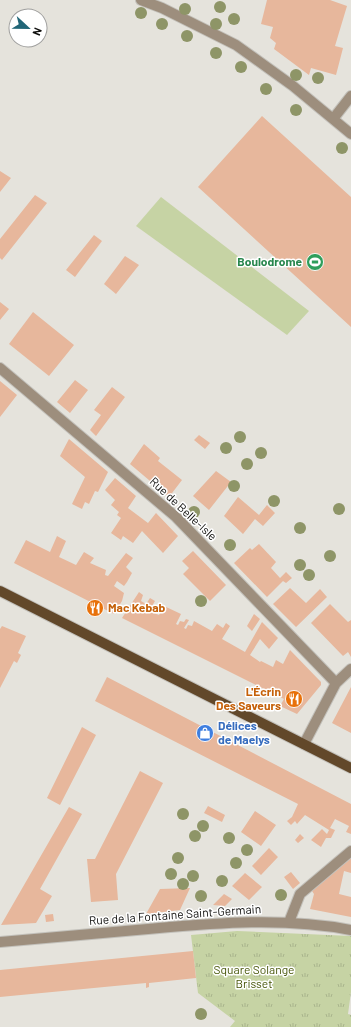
<svg xmlns="http://www.w3.org/2000/svg" width="351" height="1027" font-family="Barlow,sans-serif">
<defs>
<pattern id="grass-tufts" width="24" height="20" patternUnits="userSpaceOnUse"><rect width="24" height="20" fill="#c6d3a4"/><path d="M3 7l-1-3M5 7V3M7 7l1-3M15 17l-1-3M17 17v-4M19 17l1-3" fill="none" stroke="#a9b48c"/></pattern>
</defs>
<rect width="100%" height="100%" fill="#e5e3dc"/>
<path fill="url(#grass-tufts)" d="M237 931 351 936V992L348 1014 351 1015V1027H230L235 1021 198 993 191 935Z"/>
<path fill="#c6d3a4" d="M161 197 309 311 287 335 136 226Z"/>
<path fill="#e7b79c" d="M267 0H330L347 6 335 46 343 48 336 75 311 68 309 75 274 49 276 43 270 38 273 27 261 24Z
M262 116 351 197V327L198 187Z
M0 171 11 178 0 192Z
M35 195 47 203 2 260 0 258V239Z
M94 235 102 241 75 277 66 270Z
M125 256 139 265 116 294 104 284Z
M0 302 9 309 0 320Z
M33 312 74 345 49 376 9 344Z
M75 380 88 390 70 413 57 402Z
M0 381 17 395 0 417Z
M112 387 125 397 96 436 90 430 101 415 94 410Z
M199 435 210 443 205 449 194 440Z
M69 439 108 472 98 492 95 491 89 504 85 502 82 509 72 504 85 477 60 456Z
M144 444 160 458 158 461 182 480 169 497 130 464Z
M216 471 231 482 209 510 193 496Z
M115 478 136 496 128 508 148 523 156 513 178 536 163 553 142 531 133 543 123 536 121 540 111 533 121 518 117 515 119 512 111 505 115 500 105 490Z
M238 497 259 515 267 505 275 513 263 526 255 519 243 534 224 516Z
M57 536 66 541 59 557 76 565 84 552 94 558 90 563 106 570 105 575 108 576 126 553 133 558 126 567 132 573 127 582 124 586 117 581 114 586 124 593 122 601 114 614 14 563 26 540 50 552Z
M259 544 276 562 271 568 280 578 286 572 292 578 286 583 283 581 267 597 234 563 250 548 252 550Z
M193 551 226 585 210 601 183 574 189 568 182 561Z
M290 588 306 603 320 589 327 597 296 627 273 604Z
M139 592 143 595 141 601 146 604 150 598 155 601 149 611 159 615 164 606 181 614 176 624 178 625 180 621 184 622 186 619 189 620 184 628 186 629 188 625 192 626 194 621 212 631 217 624 223 628 226 623 230 626 222 639 245 652 262 622 278 638 269 649 260 639 250 655 260 662 261 661 273 667 276 660 283 664 290 650 321 682V685L297 714 280 706 284 699 122 618Z
M330 604 348 622 351 620V657L348 652 343 656 311 623Z
M254 614 260 619 252 631 247 626Z
M2 626 26 636 18 653 21 655 17 663 14 661 0 688V629Z
M107 677 351 804V834L346 832 349 826 335 819 330 828 335 830 331 838H326L321 847 311 840 322 829 327 834 329 830 305 815 297 824 295 821 291 825 287 821 292 817 298 804 95 701Z
M351 687V733L332 723Z
M82 727 96 735 60 805 47 798Z
M140 771 163 783 116 874 118 900 91 902 87 859H95Z
M208 806 225 815 222 822 204 813Z
M69 807 82 814 40 889 52 896 36 923 1 925Z
M255 811 276 825 261 846 241 832Z
M300 834 304 838 298 843 295 840Z
M269 848 278 857 261 875 252 866Z
M351 858V873L344 871 339 894 351 897V917L310 909 314 894 312 891Z
M291 872 300 883 293 889 284 877Z
M245 873 262 887 249 900 232 886Z
M190 888 180 910 146 914 160 889Z
M224 894 232 899 225 906 213 905Z
M53 914 54 921 46 922 45 915Z
M193 951 196 978 149 983V987L146 988V983L0 997V970Z"/>
<g fill="none" stroke-linecap="round" stroke-linejoin="round">
<g stroke="#c3c1bb" stroke-width="12">
<path id="minor" d="M141 0 162 8 236 45 293 86 351 134
M333 119 351 96
M0 368 176 517 336 683
M304 744 336 683 351 669
M289 922 300 894 351 851
M0 942C49 938 99 933 148 929 217 923 283 917 351 930"/>
</g>
<g stroke="#c3c1bb" stroke-width="12">
<path id="major" d="M0 591 351 768"/>
</g>
<use href="#minor" stroke="#9d8e7d" stroke-width="10"/>
<use href="#major" stroke="#62482a" stroke-width="10"/>
</g>
<g fill="#8e9567">
<circle cx="220" cy="7" r="6"/>
<circle cx="185" cy="9" r="6"/>
<circle cx="141" cy="13" r="6"/>
<circle cx="234" cy="19" r="6"/>
<circle cx="162" cy="24" r="6"/>
<circle cx="216" cy="24" r="6"/>
<circle cx="187" cy="36" r="6"/>
<circle cx="216" cy="53" r="6"/>
<circle cx="241" cy="67" r="6"/>
<circle cx="296" cy="75" r="6"/>
<circle cx="318" cy="78" r="6"/>
<circle cx="266" cy="89" r="6"/>
<circle cx="296" cy="110" r="6"/>
<circle cx="342" cy="148" r="6"/>
<circle cx="240" cy="437" r="6"/>
<circle cx="226" cy="448" r="6"/>
<circle cx="261" cy="453" r="6"/>
<circle cx="247" cy="464" r="6"/>
<circle cx="234" cy="486" r="6"/>
<circle cx="274" cy="501" r="6"/>
<circle cx="339" cy="509" r="6"/>
<circle cx="194" cy="512" r="6"/>
<circle cx="300" cy="528" r="6"/>
<circle cx="230" cy="545" r="6"/>
<circle cx="330" cy="556" r="6"/>
<circle cx="300" cy="565" r="6"/>
<circle cx="309" cy="575" r="6"/>
<circle cx="201" cy="601" r="6"/>
<circle cx="183" cy="814" r="6"/>
<circle cx="203" cy="826" r="6"/>
<circle cx="195" cy="836" r="6"/>
<circle cx="229" cy="838" r="6"/>
<circle cx="247" cy="850" r="6"/>
<circle cx="178" cy="858" r="6"/>
<circle cx="236" cy="863" r="6"/>
<circle cx="171" cy="874" r="6"/>
<circle cx="193" cy="876" r="6"/>
<circle cx="222" cy="881" r="6"/>
<circle cx="183" cy="884" r="6"/>
<circle cx="281" cy="895" r="6"/>
<circle cx="201" cy="896" r="6"/>
<circle cx="201" cy="1014" r="6"/>
</g>
<defs>
<g id="stadium-disc" transform="scale(0.9)"><circle r="9.5" fill="#2e9e5b" stroke="#fff"/><path d="M0-5a6.5 5 0 1 0 0 10a6.5 5 0 1 0 0-10ZM-3.5-1.8h7v3.6h-7Z" fill="#fff"/></g>
<g id="restaurant-disc" transform="scale(0.9)"><circle r="9.5" fill="#e8710a" stroke="#fff"/><path d="M-5-6h1v4h1v-4h1v4h1v-4h1v5L-1.5 .5V6h-2V.5L-5-1ZM5-6V6H3V1.5H1.5Q1.5-4 5-6Z" fill="#fff"/></g>
<g id="shop-disc" transform="scale(0.9)"><circle r="9.5" fill="#3f7fe0" stroke="#fff"/><path d="M-5-2.5h2.3a2.7 3.5 0 0 1 5.4 0H5L5.5 6h-11ZM-1.5-2.5h3a1.5 2.3 0 0 0-3 0Z" fill="#fff"/></g>
</defs>
<g fill-rule="evenodd">
<use href="#stadium-disc" x="315" y="262"/>
<use href="#restaurant-disc" x="95" y="608"/>
<use href="#restaurant-disc" x="294" y="699"/>
<use href="#shop-disc" x="205" y="733"/>
</g>
<g text-anchor="middle" stroke-width="3" stroke-linejoin="round" paint-order="stroke">
<g font-size="12" font-weight="bold" fill="#27864d" stroke="#fff" text-anchor="end">
<text x="302" y="266">Boulodrome</text>
</g>
<g font-size="12" fill="#0f0f0d" stroke="#fff">
<text transform="translate(183 509) rotate(43)" y="4">Rue de Belle-Isle</text>
<text transform="translate(175 915) rotate(-4)" y="4">Rue de la Fontaine Saint-Germain</text>
</g>
<g font-size="12" font-weight="bold" fill="#c56008" stroke="#fff" text-anchor="start">
<text x="108" y="612">Mac Kebab</text>
<text x="281" y="696" text-anchor="end">L'Écrin<tspan x="281" dy="14">Des Saveurs</tspan></text>
</g>
<g font-size="12" font-weight="bold" fill="#366cbe" stroke="#fff" text-anchor="start">
<text x="218" y="730">Délices<tspan x="218" dy="14">de Maelys</tspan></text>
</g>
<g font-size="12" fill="#465507" stroke="#fff">
<text x="254" y="974">Square Solange<tspan x="254" dy="14">Brisset</tspan></text>
</g>
</g>
<g transform="translate(28 28) rotate(112)"><circle r="19" fill="#ffffff" stroke="#9f9f9e"/>
<path d="M0-3L7 15L0 10L-7 15Z" fill="#216677"/>
<text y="-6" font-size="11" font-weight="bold" text-anchor="middle" fill="#0f0f0d">N</text>
</g>
</svg>
